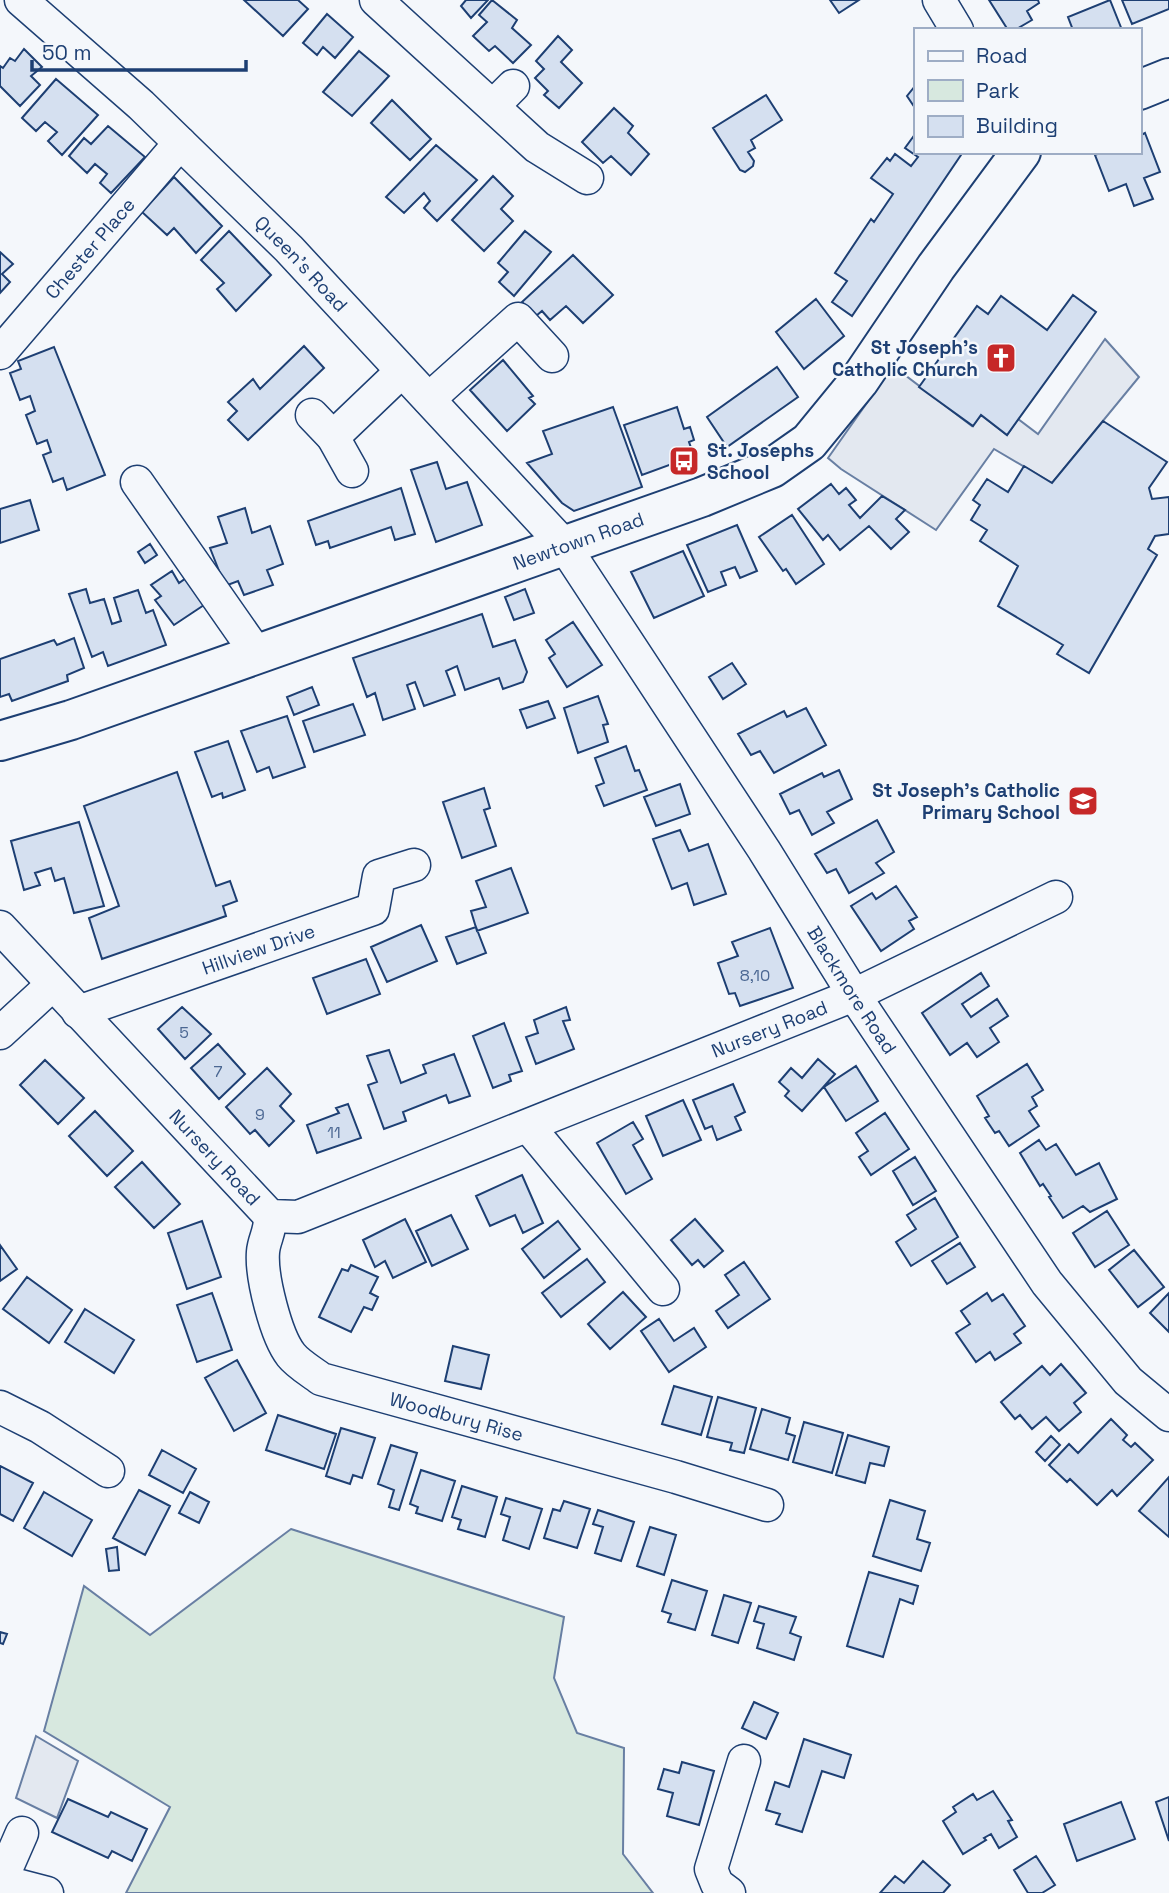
<svg xmlns="http://www.w3.org/2000/svg" width="1169" height="1893" font-family="'Space Grotesk',sans-serif">
<rect width="100%" height="100%" fill="#f4f7fb"/>
<path fill="#d7e8df" stroke="#687fa3" stroke-width="2" d="M291 1529 564 1617 554 1678 577 1733 624 1748 623 1854 653 1893H126L170 1807 44 1731 84 1586 150 1635Z"/>
<path fill="#e3e8f0" stroke="#687fa3" stroke-width="2" d="M1105 339 1139 377 1052 483 994 449 936 530 841 469 828 458 893 366 972 426 981 415 1007 435 1018 419 1038 434Z
M36 1736 78 1761 57 1818 16 1798Z"/>
<path fill="#d5e0f0" stroke="#1d3f73" stroke-width="2" d="M244 0H298L308 9 283 36Z
M466 0H488L471 18 461 6Z
M492 0 517 20 512 28 531 45 513 63 495 46 489 51 473 36 487 22 479 15Z
M830 0H859L839 13Z
M989 0H1038L1039 3 1027 11 1032 20 1015 30H1008Z
M1110 0 1122 30H1073L1068 17Z
M1122 0H1169V9L1132 24Z
M327 14 353 37 335 58 323 47 317 55 303 43Z
M558 36 572 50 561 62 582 83 559 108 544 95 548 91 535 78 544 69 536 61Z
M24 49 42 67 31 76 40 85 20 106 0 86V66L3 68 10 58 15 61Z
M359 51 389 76 352 116 323 92Z
M56 79 98 115 62 155 48 141 57 132 45 122 36 131 22 118Z
M915 86V108L907 96Z
M766 95 782 120 751 140 755 148 748 152 754 161 753 166 745 172 740 170 713 128Z
M392 100 431 139 410 160 371 123Z
M614 108 633 126 628 133 649 154 631 175 611 156 603 163 582 142Z
M108 126 145 157 111 193 100 183 107 174 95 164 87 173 69 156 84 138 91 144Z
M1145 133 1160 172 1144 178 1153 199 1134 206 1126 184 1109 191 1095 155 1102 152H1139V136Z
M913 137 915 139V152H963L852 316 832 302 847 281 835 273 871 219 874 222 893 194 871 178 887 158 890 161 895 154 911 166 918 157 905 148Z
M436 145 477 180 437 221 424 208 430 201 424 193 404 213 386 197Z
M493 176 513 196 501 209 513 221 484 251 452 220Z
M174 177 222 226 196 253 174 228 167 235 142 212Z
M229 231 271 275 236 311 217 289 224 283 201 260Z
M525 231 551 252 514 296 499 282 508 272 498 263Z
M0 252 13 264 2 274 10 282 0 293Z
M573 255 613 295 583 323 566 306 550 320 542 311 536 316 522 302Z
M1073 295 1096 312 1007 435 981 415 973 426 919 387 977 306 988 314 1001 296 1047 330Z
M816 299 844 336 804 369 776 332Z
M304 346 324 368 248 440 228 420 237 411 228 402 253 379 260 389Z
M54 347 105 475 67 490 63 478 53 482 43 455 51 452 47 440 37 444 26 415 35 411 30 396 20 400 10 373 21 369 18 361Z
M503 360 533 396 529 398 535 404 507 431 470 390Z
M777 367 798 397 727 447 707 417Z
M613 407 642 487 574 511 562 503 527 463 552 454 543 431Z
M677 407 684 429 690 427 694 440 689 442 694 456 642 475 624 425Z
M1103 421 1167 462 1149 488 1152 499 1169 497V534L1155 536 1148 549 1157 555 1089 673 1057 654 1063 645 998 606 1018 566 980 541 987 530 971 520 980 505 973 500 987 479 1008 492 1024 466 1052 483Z
M437 462 446 489 467 482 482 525 436 542 411 470Z
M831 484 839 494 846 488 856 500 849 505 860 518 882 496 905 510 896 519 909 532 891 549 869 526 840 550 828 535 823 540 798 509Z
M401 488 415 534 395 540 391 527 330 548 328 541 316 545 308 521Z
M30 500 39 530 0 543V509Z
M245 508 252 533 270 526 283 564 267 570 273 585 244 595 238 581 225 586 210 548 227 543 218 517Z
M792 515 824 564 796 584 786 569 783 571 759 537Z
M737 525 757 571 740 578 735 567 721 572 726 585 708 592 687 545Z
M150 544 157 555 145 563 138 552Z
M683 551 704 596 654 618 631 572Z
M172 571 179 583 189 576 207 603 174 625 155 600 161 596 151 585Z
M86 589 90 603 104 599 112 624 121 621 114 598 138 590 146 613 153 610 166 645 108 666 103 652 92 657 69 594Z
M525 589 534 613 514 620 505 597Z
M482 614 493 647 515 640 527 672 523 682 503 689 499 678 465 690 457 666 446 671 455 695 424 706 415 682 407 685 415 709 383 720 375 693 367 697 353 658Z
M573 622 602 665 567 687 549 658 555 654 546 640Z
M74 638 84 668 67 675 68 681 12 701 9 694 0 697V659L54 640 57 645Z
M732 663 746 684 723 699 709 677Z
M312 687 319 705 294 715 287 697Z
M598 696 608 724 603 725 608 742 578 753 564 708Z
M548 701 555 718 527 728 520 710Z
M353 704 365 735 314 752 303 721Z
M806 708 826 745 774 773 760 751 751 755 738 734 784 711 787 717Z
M287 716 305 767 273 778 269 767 257 772 241 731Z
M228 741 245 790 223 798 222 793 212 797 195 752Z
M626 746 635 771 639 770 647 790 604 806 596 786 604 783 595 758Z
M839 770 852 799 827 812 834 823 812 835 799 810 790 814 780 794 822 773 824 777Z
M177 772 216 886 230 881 237 901 223 906 226 916 102 959 89 918 119 906 84 806Z
M680 784 690 814 656 826 644 797Z
M484 788 490 808 484 810 496 846 462 858 443 802Z
M877 820 894 852 876 863 884 873 849 893 836 869 827 873 815 854Z
M79 822 104 906 74 913 64 878 55 881 51 868 35 873 40 885 24 890 11 841Z
M680 830 689 851 708 844 726 894 694 905 687 883 672 889 653 839Z
M511 868 528 913 477 931 471 911 486 907 476 881Z
M896 886 917 917 909 921 914 929 881 951 851 906 872 893 876 899Z
M421 925 437 961 387 982 371 947Z
M476 927 486 953 457 964 446 937Z
M770 928 793 988 740 1006 735 993 729 994 718 963 738 956 732 942Z
M366 959 380 994 327 1014 313 978Z
M981 973 989 986 962 1004 971 1017 997 999 1008 1016 990 1028 999 1042 977 1057 967 1043 950 1055 922 1013Z
M182 1007 211 1034 185 1059 158 1029Z
M566 1007 570 1020 563 1021 574 1049 536 1064 526 1037 538 1033 534 1020Z
M504 1023 522 1071 509 1075 511 1081 493 1088 473 1036Z
M218 1044 245 1074 219 1099 191 1068Z
M389 1050 401 1083 426 1073 423 1065 454 1054 470 1096 449 1103 446 1095 403 1112 406 1121 384 1129 368 1085 377 1082 367 1056Z
M818 1059 835 1074 802 1111 785 1096 789 1091 779 1082 791 1068 802 1078Z
M45 1060 84 1098 58 1124 20 1085Z
M1027 1064 1043 1090 1032 1097 1037 1106 1029 1111 1039 1126 1009 1146 999 1131 995 1133 985 1118 989 1116 977 1096Z
M856 1066 878 1101 846 1121 824 1087Z
M267 1068 291 1094 280 1106 294 1121 269 1146 255 1130 250 1134 226 1107Z
M733 1084 745 1112 735 1117 741 1130 717 1140 712 1126 705 1129 693 1100Z
M683 1100 701 1140 663 1156 646 1116Z
M348 1104 361 1138 317 1153 307 1125 339 1113 336 1108Z
M95 1111 133 1151 107 1176 69 1136Z
M885 1113 909 1149 871 1175 859 1157 868 1151 856 1133Z
M633 1122 643 1139 633 1145 652 1179 626 1194 597 1143Z
M1039 1140 1046 1150 1056 1144 1076 1175 1099 1163 1117 1199 1090 1212 1083 1206 1063 1218 1049 1197 1051 1196 1043 1184 1040 1186 1020 1153Z
M915 1157 936 1191 913 1205 893 1171Z
M142 1162 180 1204 154 1228 115 1187Z
M522 1175 543 1223 523 1233 515 1215 490 1226 476 1196Z
M935 1198 958 1237 911 1266 896 1242 916 1229 907 1215Z
M1107 1211 1129 1245 1095 1267 1073 1233Z
M451 1215 468 1249 432 1266 416 1231Z
M405 1219 426 1262 393 1278 385 1261 375 1267 363 1240Z
M695 1219 723 1251 704 1267 698 1260 692 1265 671 1240Z
M202 1221 221 1277 187 1289 168 1233Z
M558 1221 580 1249 544 1278 522 1249Z
M960 1243 975 1267 947 1284 932 1261Z
M0 1245 17 1269 0 1281Z
M1134 1250 1164 1287 1138 1307 1109 1270Z
M587 1259 605 1282 561 1317 542 1293Z
M744 1262 770 1299 728 1328 716 1311 739 1295 725 1275Z
M351 1265 378 1277 370 1293 378 1297 372 1310 364 1307 351 1332 319 1317 342 1269 348 1271Z
M27 1277 72 1310 49 1343 3 1309Z
M623 1292 646 1317 610 1349 588 1324Z
M212 1293 232 1350 197 1362 177 1305Z
M987 1293 992 1301 1003 1294 1025 1326 1014 1334 1021 1343 995 1360 990 1352 976 1362 956 1333 970 1324 961 1311Z
M1169 1293V1332L1150 1313Z
M85 1309 134 1340 114 1373 65 1342Z
M659 1319 674 1341 694 1328 706 1347 669 1372 641 1331Z
M453 1346 489 1355 481 1389 445 1381Z
M237 1360 266 1413 234 1431 205 1378Z
M1061 1364 1086 1393 1074 1403 1081 1412 1059 1431 1046 1417 1032 1429 1020 1415 1015 1419 1001 1402 1042 1366 1050 1375Z
M674 1386 712 1397 701 1435 662 1424Z
M718 1397 756 1408 744 1453 730 1450 732 1443 707 1437Z
M762 1409 790 1418 786 1433 795 1436 788 1460 750 1449Z
M278 1415 336 1434 324 1469 266 1450Z
M1111 1419 1127 1435 1123 1440 1131 1447 1135 1443 1153 1460 1117 1496 1112 1490 1097 1505 1070 1479 1067 1482 1049 1465 1069 1444 1078 1453Z
M804 1422 843 1433 832 1473 793 1462Z
M341 1428 375 1438 362 1478 353 1475 350 1484 326 1476Z
M848 1435 889 1447 884 1466 870 1463 865 1483 836 1475Z
M1051 1436 1060 1445 1045 1461 1036 1452Z
M391 1445 417 1453 399 1510 389 1507 394 1490 378 1484Z
M162 1450 196 1469 183 1493 149 1475Z
M0 1466 33 1483 13 1521 0 1514Z
M421 1470 455 1481 442 1521 416 1513 418 1507 410 1504Z
M1169 1477V1537L1139 1511Z
M462 1486 497 1497 485 1537 458 1529 461 1520 452 1517Z
M139 1490 170 1506 145 1555 113 1538Z
M44 1492 92 1520 72 1556 24 1528Z
M190 1492 209 1502 199 1523 179 1513Z
M506 1498 542 1509 529 1549 503 1540 510 1517 501 1514Z
M890 1500 925 1511 917 1539 930 1543 921 1571 873 1556Z
M564 1501 590 1509 577 1548 544 1538 553 1509 560 1511Z
M598 1510 634 1522 621 1561 595 1553 603 1527 593 1524Z
M650 1527 676 1535 664 1575 637 1566Z
M117 1547 119 1570 109 1571 106 1549Z
M869 1572 918 1586 913 1604 900 1599 883 1657 847 1646Z
M672 1580 707 1591 695 1630 668 1622 671 1614 662 1611Z
M724 1595 751 1603 738 1643 712 1635Z
M759 1606 796 1617 790 1633 801 1637 794 1660 757 1648 764 1624 754 1621Z
M0 1632 7 1634 3 1644 0 1643Z
M754 1702 778 1713 766 1739 742 1728Z
M804 1739 851 1755 844 1778 822 1771 802 1832 776 1824 780 1814 766 1810 775 1782 789 1787Z
M682 1762 714 1771 699 1825 667 1816 673 1793 658 1789 664 1769 679 1773Z
M993 1791 1012 1820 1008 1821 1017 1837 999 1848 991 1834 984 1838 986 1840 963 1854 943 1821 956 1812 953 1807 973 1794 977 1800Z
M1169 1797V1841L1156 1802Z
M68 1799 108 1817 111 1812 147 1829 132 1861 112 1851 108 1858 52 1832Z
M1121 1802 1135 1839 1077 1861 1064 1824Z
M1036 1856 1055 1885 1042 1893H1028L1014 1870Z
M923 1861 950 1885 943 1893H880L895 1876 904 1883Z"/>
<g fill="none" stroke-linecap="round" stroke-linejoin="round">
<g stroke="#1d3f73" stroke-width="35">
<g id="minor">
<path id="s1" d="M21 0 141 105 289 249 563 544 764 850 854 995 1047 1283 1128 1381 1169 1415"/>
<path d="M376 0 537 147 587 178"/>
<path d="M939 0 957 30"/>
<path d="M493 106 513 86"/>
<path id="s2" d="M0 353 180 143"/>
<path d="M429 399 518 319 552 356"/>
<path d="M312 415 333 437"/>
<path d="M352 471 333 437 402 371"/>
<path d="M137 482 257 654"/>
<path id="s3" d="M0 927 270 1216 298 1217 854 995 1056 897"/>
<path id="s4" d="M78 1012 373 909 379 876 414 865"/>
<path d="M0 1033 52 985"/>
<path d="M528 1126 663 1289"/>
<path id="s5" d="M270 1216C271 1231 264 1239 263 1252 261 1277 276 1336 291 1355 298 1364 312 1372 321 1379L676 1477 767 1505"/>
<path d="M0 1407 40 1427 108 1471"/>
<path d="M22 1833 1 1881 47 1893"/>
<path d="M729 1893 717 1884 711 1869 744 1761"/>
</g>
</g>
<g stroke="#1d3f73" stroke-width="42">
<g id="major">
<path d="M1139 90 1169 78"/>
<path id="s6" d="M0 741 71 720 702 497 772 468 809 442 859 381 936 267 1021 152"/>
</g>
</g>
<use href="#minor" stroke="#f4f7fb" stroke-width="32"/>
<use href="#major" stroke="#f4f7fb" stroke-width="38"/>
</g>
<defs>
<g id="church-square" transform="scale(1.575)"><rect x="-9" y="-9" width="18" height="18" rx="4" fill="#c62828" stroke="#f4f7fb"/><path d="M-1.2-6h2.4v3.5h3.3v2.4h-3.3V6h-2.4V-.1h-3.3v-2.4h3.3Z" fill="#fff"/></g>
<g id="bus-square" transform="scale(1.575)"><rect x="-9" y="-9" width="18" height="18" rx="4" fill="#c62828" stroke="#f4f7fb"/><path d="M-5-6H5V4H4V6H2V4H-2V6H-4V4H-5ZM-3.5-4V0h7V-4ZM-3.5 1.2v1.5H-2V1.2ZM2 1.2v1.5H3.5V1.2Z" fill="#fff"/></g>
<g id="school-square" transform="scale(1.575)"><rect x="-9" y="-9" width="18" height="18" rx="4" fill="#c62828" stroke="#f4f7fb"/><path d="M0-5L7-2L0 1L-7-2ZM-4 1L0 2.5L4 1V4Q0 6-4 4Z" fill="#fff"/></g>
</defs>
<g fill-rule="evenodd">
<use href="#church-square" x="1001" y="358"/>
<use href="#bus-square" x="684" y="461"/>
<use href="#school-square" x="1083" y="801"/>
</g>
<g text-anchor="middle" stroke-width="5" stroke-linejoin="round" paint-order="stroke">
<g font-size="16" fill="#4b6792">
<text x="755" y="981">8,10</text>
<text x="184" y="1038">5</text>
<text x="218" y="1077">7</text>
<text x="260" y="1120">9</text>
<text x="334" y="1138">11</text>
</g>
<g font-size="19" fill="#1d3f73" stroke="#f4f7fb">
<text dy="7" stroke="none"><textPath href="#s2" startOffset="138">Chester Place</textPath></text>
<text dy="7" stroke="none"><textPath href="#s1" startOffset="385">Queen's Road</textPath></text>
<text dy="7" stroke="none"><textPath href="#s6" startOffset="612">Newtown Road</textPath></text>
<text dy="7" stroke="none"><textPath href="#s4" startOffset="191">Hillview Drive</textPath></text>
<text dy="7" stroke="none"><textPath href="#s1" startOffset="1300">Blackmore Road</textPath></text>
<text dy="7" stroke="none"><textPath href="#s3" startOffset="931">Nursery Road</textPath></text>
<text dy="7" stroke="none"><textPath href="#s3" startOffset="315">Nursery Road</textPath></text>
<text dy="7" stroke="none"><textPath href="#s5" startOffset="324">Woodbury Rise</textPath></text>
</g>
<g font-size="19" font-weight="bold" fill="#1d3f73" stroke="#f4f7fb" text-anchor="end">
<text x="978" y="354">St Joseph's<tspan x="978" dy="22">Catholic Church</tspan></text>
<text x="707" y="457" text-anchor="start">St. Josephs<tspan x="707" dy="22">School</tspan></text>
<text x="1060" y="797">St Joseph's Catholic<tspan x="1060" dy="22">Primary School</tspan></text>
</g>
</g>
<rect x="914" y="28" width="228" height="126" fill="#f4f7fb" stroke="#9eadc5" stroke-width="2"/>
<rect x="928" y="51" width="35" height="10" fill="#f4f7fb" stroke="#9eadc5" stroke-width="2"/>
<text x="976" y="63" font-size="21" fill="#1d3f73">Road</text>
<rect x="928" y="80" width="35" height="21" fill="#d7e8df" stroke="#9eadc5" stroke-width="2"/>
<text x="976" y="98" font-size="21" fill="#1d3f73">Park</text>
<rect x="928" y="116" width="35" height="21" fill="#d5e0f0" stroke="#9eadc5" stroke-width="2"/>
<text x="976" y="133" font-size="21" fill="#1d3f73">Building</text>
<path d="M32 60v10h214v-10" fill="none" stroke="#1d3f73" stroke-width="3.5"/>
<text x="42" y="60" font-size="21" fill="#1d3f73" stroke="#f4f7fb" stroke-width="5" paint-order="stroke">50 m</text>
</svg>
